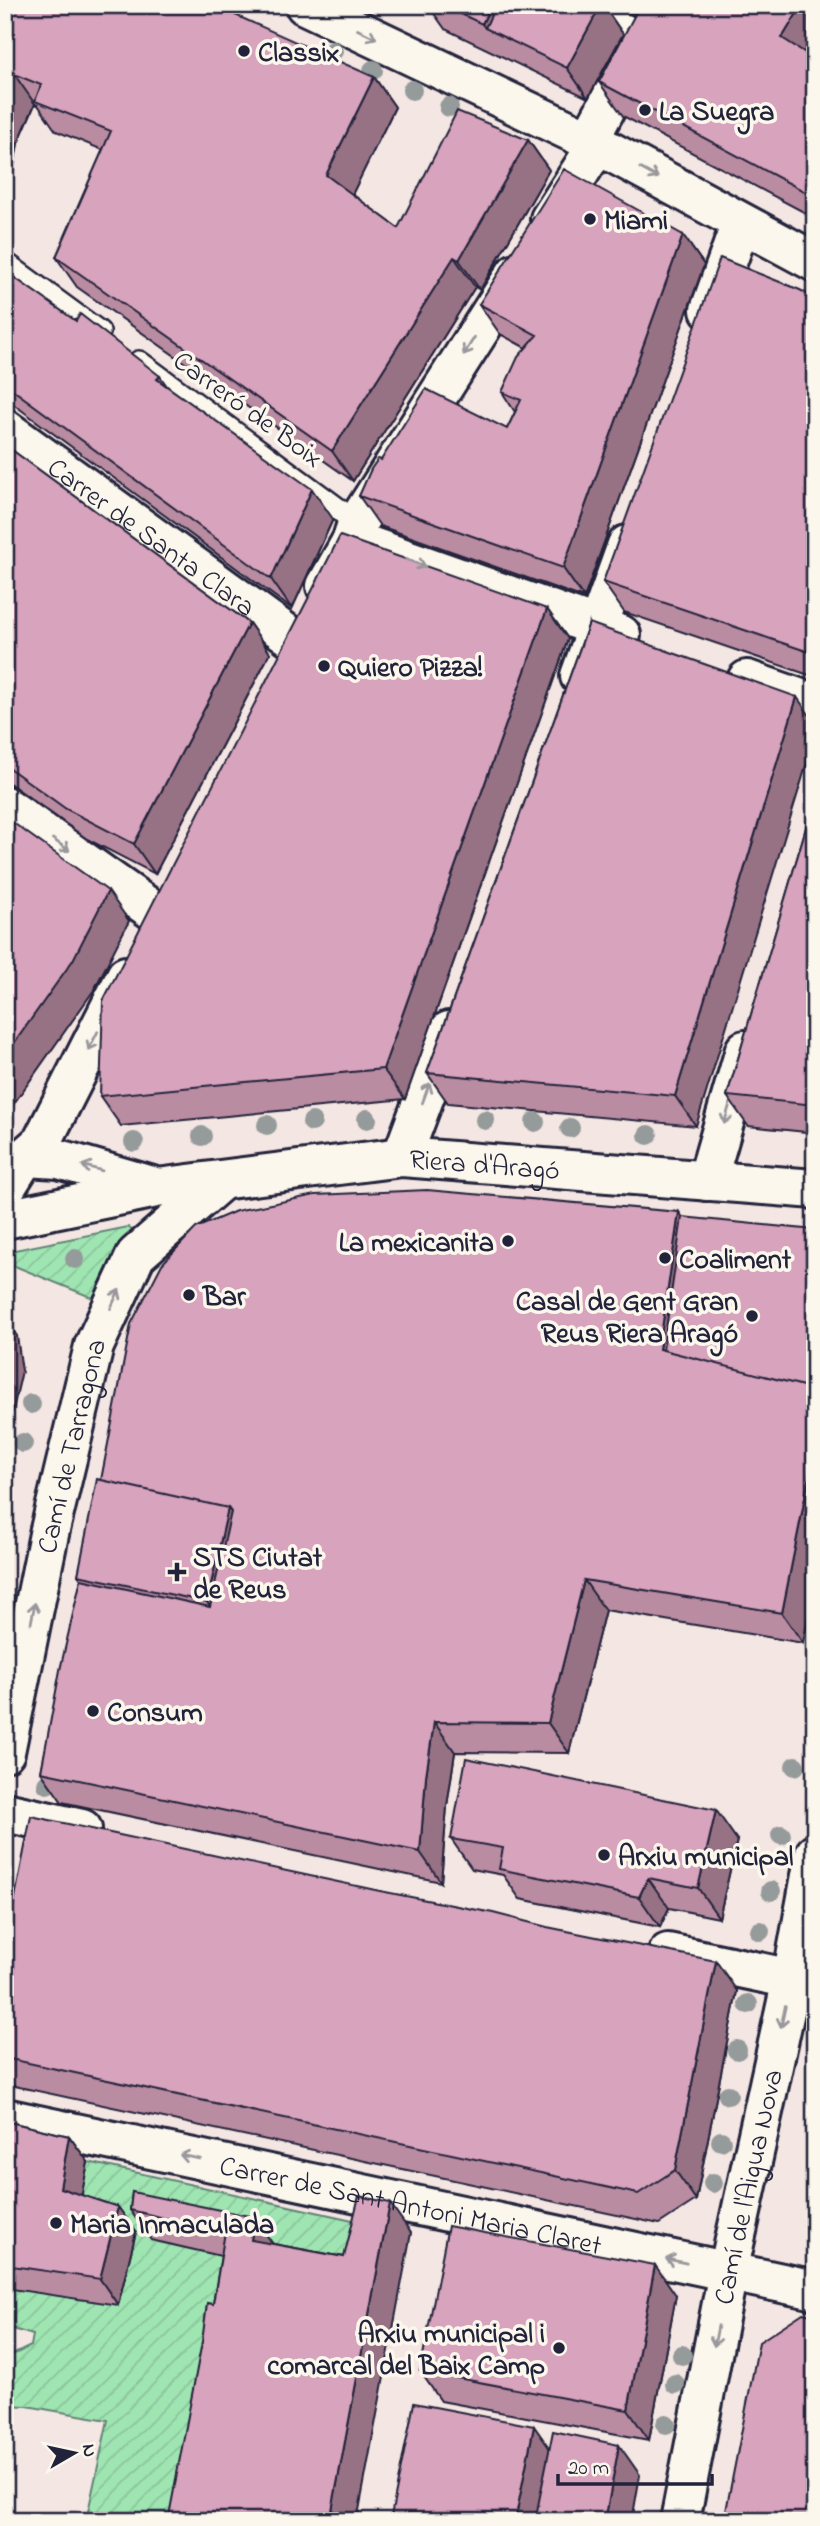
<svg xmlns="http://www.w3.org/2000/svg" width="820" height="2526" font-family="'Indie Flower',sans-serif">
<defs>
<pattern id="garden-furrows" width="10" height="10" patternUnits="userSpaceOnUse" patternTransform="scale(1.75)"><rect width="10" height="10" fill="#9fe5b2"/><path d="M-1 1l2-2M0 10L10 0M9 11l2-2" fill="none" stroke="#89c49a"/></pattern>
</defs>
<rect width="100%" height="100%" fill="#f4e6e2"/>
<filter id="ink" filterUnits="userSpaceOnUse"><feTurbulence type="fractalNoise" baseFrequency=".0143" numOctaves="2"/><feDisplacementMap in="SourceGraphic" scale="14" xChannelSelector="R" yChannelSelector="G"/><feConvolveMatrix kernelMatrix="1 2 1 2 8 2 1 2 1" color-interpolation-filters="sRGB"/></filter>
<g filter="url(#ink)">
<path fill="url(#garden-furrows)" stroke="#608476" stroke-width="2" d="M128 1227 134 1232 105 1272 93 1298 5 1262V1252Z
M88 2162 380 2226 365 2287 246 2262 194 2521H86L108 2420 27 2406 5 2405V2366L8 2357 31 2346 33 2335 6 2327 13 2288 78 2214Z"/>
<g fill="none" stroke-linecap="round" stroke-linejoin="round">
<g stroke="#22223b" stroke-width="26">
<path id="service" d="M5 263 99 332
M139 362 357 523"/>
</g>
<g stroke="#22223b" stroke-width="37">
<path id="pedestrian" d="M593 5 645 35"/>
</g>
<g stroke="#22223b" stroke-width="44">
<g id="minor">
<path d="M305 5 589 140 815 262"/>
<path d="M589 140 661 5"/>
<path d="M550 219 587 161 600 146"/>
<path d="M710 310 741 223"/>
<path id="s1" d="M5 429 298 642"/>
<path d="M352 540 621 635"/>
<path d="M326 586 352 540 357 523 516 273"/>
<path d="M580 676 627 545"/>
<path d="M747 680 815 704"/>
<path d="M5 806 158 914"/>
<path d="M25 1157 59 1159 152 1186"/>
<path d="M402 1157 449 1031"/>
<path d="M707 1181 745 1050"/>
<path d="M5 1189 25 1157 42 1142 126 976"/>
<path id="s2" d="M5 1219 157 1188 402 1157 815 1189"/>
<path id="s3" d="M5 1752 49 1534 94 1346 136 1255 221 1181"/>
<path d="M5 1812 82 1829"/>
<path d="M668 1953 792 1979"/>
<path id="s4" d="M5 2118 815 2290"/>
<path id="s5" d="M680 2521 728 2272 792 1979 815 1854"/>
</g>
</g>
<use href="#service" stroke="#fbf7ec" stroke-width="21"/>
<use href="#pedestrian" stroke="#fbf7ec" stroke-width="32"/>
<use href="#minor" stroke="#fbf7ec" stroke-width="38"/>
</g>
<g fill="#959a9a">
<circle cx="333" cy="51" r="10"/>
<circle cx="373" cy="70" r="10"/>
<circle cx="412" cy="90" r="10"/>
<circle cx="449" cy="107" r="10"/>
<circle cx="367" cy="1119" r="10"/>
<circle cx="485" cy="1120" r="10"/>
<circle cx="312" cy="1122" r="10"/>
<circle cx="535" cy="1122" r="10"/>
<circle cx="267" cy="1125" r="10"/>
<circle cx="570" cy="1128" r="10"/>
<circle cx="648" cy="1135" r="10"/>
<circle cx="202" cy="1136" r="10"/>
<circle cx="134" cy="1142" r="10"/>
<circle cx="75" cy="1259" r="10"/>
<circle cx="31" cy="1404" r="10"/>
<circle cx="23" cy="1443" r="10"/>
<circle cx="795" cy="1766" r="10"/>
<circle cx="47" cy="1784" r="10"/>
<circle cx="781" cy="1835" r="10"/>
<circle cx="771" cy="1891" r="10"/>
<circle cx="760" cy="1931" r="10"/>
<circle cx="748" cy="2004" r="10"/>
<circle cx="737" cy="2050" r="10"/>
<circle cx="728" cy="2095" r="10"/>
<circle cx="721" cy="2141" r="10"/>
<circle cx="713" cy="2183" r="10"/>
<circle cx="682" cy="2355" r="10"/>
<circle cx="675" cy="2384" r="10"/>
<circle cx="666" cy="2424" r="10"/>
</g>
<path fill="#ba8ca2" stroke="#22223b" stroke-width="2" d="M5 5 374 77 395 107 352 194 398 228 528 140 549 170 480 290 475 287 353 481 77 287 56 257 103 150 56 131 38 105 35 104 18 143 8 200 5 205Z
M428 5H603L623 34 588 98 445 29Z
M613 5H639L633 16Z
M815 5V218L623 116 599 82Z
M683 235 704 265 584 598 380 526 359 496 381 460 507 429 515 412 502 392 526 348 500 334 479 304Z
M5 271 168 387 333 519 292 609 5 398Z
M815 298V677L624 612 603 582Z
M5 445 249 623 270 653 155 874 87 839 5 780Z
M547 609 568 639 405 1099 121 1126 100 1096Z
M589 623 696 1126 448 1103 427 1073Z
M815 797V1133L748 1126 727 1096Z
M679 1212 803 1643 605 1610 569 1753 455 1752 447 1806 441 1882 62 1802 41 1772 81 1579 78 1575 101 1480Z
M451 1839 737 1840 719 1918 669 1908 660 1927 520 1899 503 1875 472 1869Z
M380 1891 737 1991 696 2200 659 2224 5 2084V1948Z
M5 2121 69 2136 88 2162 81 2195 118 2207 136 2232 118 2305 5 2288Z
M132 2192 274 2244 344 2257 411 2233 202 2342 213 2304 221 2256 151 2240 130 2210Z
M676 2295 649 2440 441 2401 420 2371Z"/>
<path fill="#977284" stroke="#22223b" stroke-width="2" d="M491 5H532L485 28 482 24Z
M601 5H603L623 34 588 98 567 68Z
M625 5H639L633 16Z
M802 5H815V58L806 73 782 38Z
M14 74 35 104 18 143 8 200 5 205V94Z
M374 77 395 107 347 205 326 175Z
M528 140 549 170 480 290 459 260Z
M683 235 704 265 584 598 563 568Z
M454 257 475 287 353 481 332 451Z
M160 376 181 406 157 379Z
M312 489 333 519 292 609 271 579Z
M547 609 568 639 405 1099 383 1069Z
M249 623 270 653 155 874 134 844Z
M797 697 815 723V737L696 1126 675 1096Z
M108 891 129 921 94 990 5 1116V1056Z
M679 1212 700 1242 683 1358 659 1349Z
M5 1319 17 1336 22 1371 5 1444Z
M815 1447V1584L803 1643 782 1613Z
M228 1508 252 1542 231 1637 207 1602Z
M584 1580 605 1610 569 1753 548 1723Z
M434 1722 455 1752 447 1806 441 1882 420 1852 426 1776Z
M716 1810 737 1840 719 1918 698 1888Z
M648 1878 669 1908 660 1927 639 1897Z
M716 1961 737 1991 696 2200 675 2170Z
M69 2136 88 2162 78 2214 60 2188Z
M390 2203 411 2233 357 2521H330Z
M118 2207 136 2232 118 2305 100 2279Z
M254 2217 275 2247 251 2240Z
M655 2265 676 2295 649 2440 628 2410Z
M534 2426 555 2456 542 2521H515Z
M619 2445 640 2475 632 2521H605Z"/>
<path fill="#d8a3bc" stroke="#22223b" stroke-width="2" d="M5 5H213L374 77 326 175 398 228 457 111 528 140 459 260 454 257 332 451 56 257 111 131 35 101 41 85 14 74 5 94Z
M442 5H491L482 24Z
M496 5H601L567 68 485 28Z
M640 5H802L782 38 815 59V197L599 82Z
M564 169 683 235 563 568 359 496 371 469 378 459 381 460 426 389 507 429 521 400 502 392 518 357 537 335 479 304Z
M720 258 800 290 815 298V654L603 582Z
M5 271 76 321 80 314 160 376 157 379 312 489 271 579 5 384Z
M5 445 249 623 134 844 66 809 5 765Z
M340 536 547 609 383 1069 100 1096 103 1001Z
M589 623 797 697 675 1096 427 1073Z
M815 797V1105L727 1096Z
M5 817 108 891 73 960 5 1056Z
M427 1190 679 1212 659 1349 815 1389V1447L782 1613 584 1580 548 1723 434 1722 426 1776 420 1852 41 1772 60 1670 81 1579 210 1607 231 1512 228 1508 101 1480 131 1324 162 1264 196 1228 236 1211 315 1195Z
M682 1217 815 1230V1389L663 1350Z
M97 1479 228 1508 207 1602 78 1575Z
M466 1758 716 1810 698 1888 648 1878 639 1897 499 1869 503 1848 451 1839Z
M31 1816 380 1891 493 1913 547 1927 716 1961 675 2170 638 2194 5 2058V1948Z
M5 2121 69 2136 60 2188 118 2207 100 2279 5 2265Z
M132 2192 254 2217 251 2240 344 2257 359 2196 390 2203 330 2521H168L202 2342 207 2303 213 2304 225 2232 130 2210Z
M448 2226 655 2265 628 2410 420 2371Z
M803 2313 815 2316V2521H724L759 2342Z
M414 2403 534 2426 515 2521H390Z
M553 2431 619 2445 605 2521H535Z"/>
<defs><path id="oneway-shaft" d="M-6 0H5M1.5-3L5.5 0L1.5 3" fill="none" stroke-width="1.6" stroke-linecap="round" stroke-linejoin="round" transform="scale(1.75)"/></defs>
<g stroke="#99979c">
<use href="#oneway-shaft" transform="translate(367 34) rotate(25)"/>
<use href="#oneway-shaft" transform="translate(649 173) rotate(29)"/>
<use href="#oneway-shaft" transform="translate(469 346) rotate(122)"/>
<use href="#oneway-shaft" transform="translate(416 563) rotate(20)"/>
<use href="#oneway-shaft" transform="translate(61 845) rotate(35)"/>
<use href="#oneway-shaft" transform="translate(93 1041) rotate(117)"/>
<use href="#oneway-shaft" transform="translate(426 1093) rotate(-70)"/>
<use href="#oneway-shaft" transform="translate(727 1114) rotate(106)"/>
<use href="#oneway-shaft" transform="translate(92 1168) rotate(-164)"/>
<use href="#oneway-shaft" transform="translate(115 1299) rotate(-65)"/>
<use href="#oneway-shaft" transform="translate(33 1613) rotate(-79)"/>
<use href="#oneway-shaft" transform="translate(783 2017) rotate(102)"/>
<use href="#oneway-shaft" transform="translate(190 2157) rotate(-168)"/>
<use href="#oneway-shaft" transform="translate(676 2261) rotate(-168)"/>
<use href="#oneway-shaft" transform="translate(716 2336) rotate(101)"/>
</g>
</g>
<g fill="#22223b" stroke="#fbf7ec" stroke-width="2.5">
<circle cx="244" cy="51" r="7"/>
<circle cx="645" cy="110" r="7"/>
<circle cx="590" cy="219" r="7"/>
<circle cx="324" cy="666" r="7"/>
<circle cx="508" cy="1241" r="7"/>
<circle cx="665" cy="1258" r="7"/>
<circle cx="189" cy="1295" r="7"/>
<circle cx="752" cy="1316" r="7"/>
<path d="M173.5 1561.5h7v7h7v7h-7v7h-7v-7h-7v-7h7z"/>
<circle cx="93" cy="1711" r="7"/>
<circle cx="604" cy="1855" r="7"/>
<circle cx="56" cy="2223" r="7"/>
<circle cx="559" cy="2348" r="7"/>
</g>
<g text-anchor="middle" stroke-width="7" stroke-linejoin="round" paint-order="stroke">
<g font-size="28" font-weight="bold" fill="#22223b" stroke="#fbf7ec" text-anchor="start">
<text x="258" y="61">Classix</text>
<text x="659" y="120">La Suegra</text>
<text x="604" y="229">Miami</text>
<text x="338" y="676">Quiero Pizza!</text>
<text x="494" y="1251" text-anchor="end">La mexicanita</text>
<text x="679" y="1268">Coaliment</text>
<text x="203" y="1305">Bar</text>
<text x="738" y="1310" text-anchor="end">Casal de Gent Gran<tspan x="738" dy="32">Reus Riera Aragó</tspan></text>
<text x="193" y="1566">STS Ciutat<tspan x="193" dy="32">de Reus</tspan></text>
<text x="107" y="1721">Consum</text>
<text x="618" y="1865">Arxiu municipal</text>
<text x="70" y="2233">Maria Inmaculada</text>
<text x="545" y="2342" text-anchor="end">Arxiu municipal i<tspan x="545" dy="32">comarcal del Baix Camp</tspan></text>
</g>
<g font-size="28" fill="#22223b" stroke="#fbf7ec">
<text transform="translate(249 408) rotate(36)" y="10">Carreró de Boix</text>
<text dy="10" stroke="none"><textPath href="#s1" startOffset="182">Carrer de Santa Clara</textPath></text>
<text dy="10" stroke="none"><textPath href="#s2" startOffset="485">Riera d'Aragó</textPath></text>
<text dy="10" stroke="none"><textPath href="#s3" startOffset="313">Camí de Tarragona</textPath></text>
<text dy="10" stroke="none"><textPath href="#s5" startOffset="341">Camí de l'Aigua Nova</textPath></text>
<text dy="10" stroke="none"><textPath href="#s4" startOffset="415">Carrer de Sant Antoni Maria Claret</textPath></text>
</g>
</g>
<rect width="820" height="2526" fill="none" stroke="#fbf7ec" stroke-width="28"/>
<rect x="14" y="14" width="792" height="2498" fill="none" stroke="#22223b" stroke-width="2.5" filter="url(#ink)"/>
<g transform="translate(74 2453) rotate(81)" stroke="#fbf7ec" stroke-width="5" paint-order="stroke">
<path d="M0-5L12 26L0 18L-12 26Z" fill="#22223b"/>
<text y="-10" font-size="19" font-weight="bold" text-anchor="middle" fill="#22223b">N</text>
</g>
<path d="M558 2474v10h154v-10" fill="none" stroke="#22223b" stroke-width="3.5"/>
<text x="568" y="2474" font-size="21" fill="#22223b" stroke="#fbf7ec" stroke-width="5" paint-order="stroke">20 m</text>
</svg>
